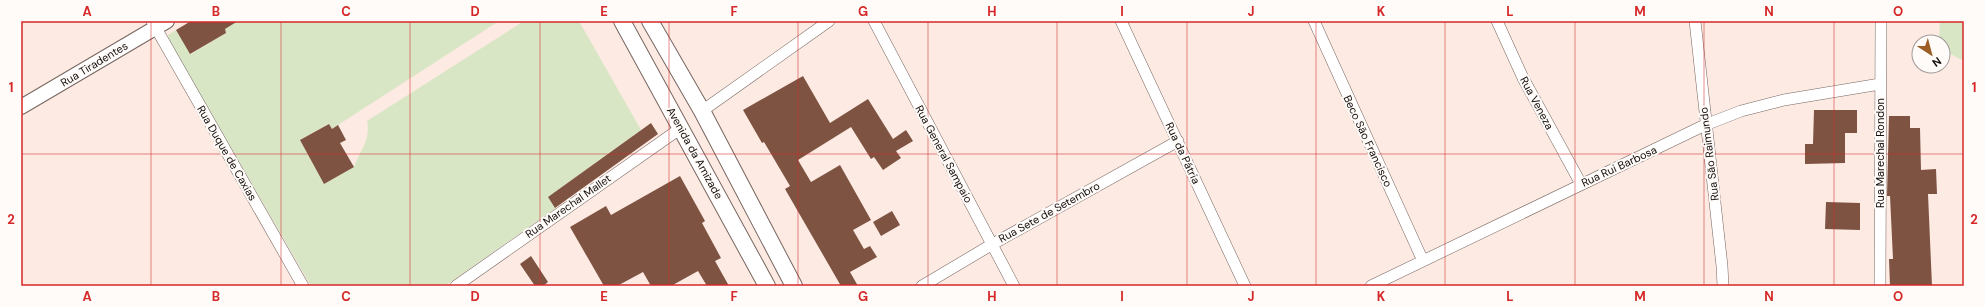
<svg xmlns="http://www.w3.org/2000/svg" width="1985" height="307" font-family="'DM Sans',sans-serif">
<rect width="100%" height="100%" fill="#fdeae2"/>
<path fill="#d8e6c5" d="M238 21H499L338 125 332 129 329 124 300 140 324 184 354 167C360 150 371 140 367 121L524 21H579L641 130 548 197 556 208 445 286H311L168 39V35L176 30 191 54 226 33 225 29Z
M1940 21H1964V61L1943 50V42H1939Z"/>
<path fill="#7e5342" d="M191 21H238L225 29 226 33 190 54 176 30Z
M803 76 830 123 868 99 893 139 906 130 913 141 896 151 901 158 883 170 874 157 871 159 851 127 798 160 811 182 840 165 871 220 853 230 864 249 870 246 877 257 850 272 858 286H841L785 189 790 186 764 142 762 143 743 110Z
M1814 110H1857V133H1845V163L1805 164V144H1813Z
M1889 116H1910V128H1920L1921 170 1936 169 1937 194H1928L1932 286H1890L1889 259H1893L1890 196H1887Z
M651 123 658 134 555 208 548 197Z
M329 124 332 129 338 125 346 140 340 143 354 167 324 184 300 140Z
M680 176 705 221 702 223 721 258 715 261 729 286H707L698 271 671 286H651L643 272 617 286H604L570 227 606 206 611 215Z
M1826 202 1860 203V230L1825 229Z
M892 211 900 225 881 236 873 222Z
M531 256 548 282 543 286H535L520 264Z"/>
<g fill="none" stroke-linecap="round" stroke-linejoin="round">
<g stroke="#776660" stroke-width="12">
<path id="minor" d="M152 21 303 286
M874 21 1014 286
M1121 21 1245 286
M1314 21 1423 261
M1497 21 1523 78 1581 184
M1695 21 1722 266 1723 286
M702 111 829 21
M456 286 681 128
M922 286 991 245 1178 141
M1371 286 1705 125 1741 111 1784 100 1880 84
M1880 286 1881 21"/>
</g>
<g stroke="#776660" stroke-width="16">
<path id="tertiary" d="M21 107 167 21"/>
</g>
<g stroke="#776660" stroke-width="18">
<path id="secondary" d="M622 21 767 286
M650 21 702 111 794 286"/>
</g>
<use href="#minor" stroke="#fff" stroke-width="11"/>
<use href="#tertiary" stroke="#fff" stroke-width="14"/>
<use href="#secondary" stroke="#fff" stroke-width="16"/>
</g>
<path fill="none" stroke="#d62828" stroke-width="1" stroke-opacity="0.55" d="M151 21V286M281 21V286M410 21V286M540 21V286M669 21V286M798 21V286M928 21V286M1057 21V286M1187 21V286M1316 21V286M1445 21V286M1575 21V286M1704 21V286M1834 21V286M21 154H1964"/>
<g text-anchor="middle" stroke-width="4" stroke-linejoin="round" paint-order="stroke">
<g font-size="11" fill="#120c0a" stroke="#fefbf9">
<text transform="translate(94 64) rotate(-31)" y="4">Rua Tiradentes</text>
<text transform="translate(1537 103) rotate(62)" y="4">Rua Veneza</text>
<text transform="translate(1368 141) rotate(65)" y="4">Beco São Francisco</text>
<text transform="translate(227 153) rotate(60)" y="4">Rua Duque de Caxias</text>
<text transform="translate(695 153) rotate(61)" y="4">Avenida da Amizade</text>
<text transform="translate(1183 153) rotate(65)" y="4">Rua da Pátria</text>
<text transform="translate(1880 153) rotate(-90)" y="4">Rua Marechal Rondon</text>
<text transform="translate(944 154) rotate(62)" y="4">Rua General Sampaio</text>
<text transform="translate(1709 154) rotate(-97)" y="4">Rua São Raimundo</text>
<text transform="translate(1619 166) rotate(-25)" y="4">Rua Rui Barbosa</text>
<text transform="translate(568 206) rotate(-35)" y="4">Rua Marechal Mallet</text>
<text transform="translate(1049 212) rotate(-29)" y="4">Rua Sete de Setembro</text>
</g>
</g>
<rect width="1985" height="307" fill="none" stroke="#fefbf9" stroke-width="44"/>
<g transform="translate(1931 54) rotate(144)"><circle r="19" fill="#fefbf9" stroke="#a09b99"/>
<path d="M0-3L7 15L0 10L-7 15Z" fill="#9d5e26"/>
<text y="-6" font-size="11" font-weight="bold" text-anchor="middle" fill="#120c0a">N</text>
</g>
<rect x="22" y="22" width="1941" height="263" fill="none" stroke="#d62828" stroke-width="1.5"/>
<g font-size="13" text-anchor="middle" font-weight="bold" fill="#d62828">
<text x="87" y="16">A</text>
<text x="216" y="16">B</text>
<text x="346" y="16">C</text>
<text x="475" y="16">D</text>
<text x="604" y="16">E</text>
<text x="734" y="16">F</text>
<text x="863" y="16">G</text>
<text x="992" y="16">H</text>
<text x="1122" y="16">I</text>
<text x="1251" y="16">J</text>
<text x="1381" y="16">K</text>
<text x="1510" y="16">L</text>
<text x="1640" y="16">M</text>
<text x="1769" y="16">N</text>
<text x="1898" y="16">O</text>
<text x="11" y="92">1</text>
<text x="1974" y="92">1</text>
<text x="11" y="224">2</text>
<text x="1974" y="224">2</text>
<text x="87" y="301">A</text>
<text x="216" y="301">B</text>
<text x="346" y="301">C</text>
<text x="475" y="301">D</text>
<text x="604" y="301">E</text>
<text x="734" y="301">F</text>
<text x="863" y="301">G</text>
<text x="992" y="301">H</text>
<text x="1122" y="301">I</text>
<text x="1251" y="301">J</text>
<text x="1381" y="301">K</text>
<text x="1510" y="301">L</text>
<text x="1640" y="301">M</text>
<text x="1769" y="301">N</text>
<text x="1898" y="301">O</text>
</g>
</svg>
